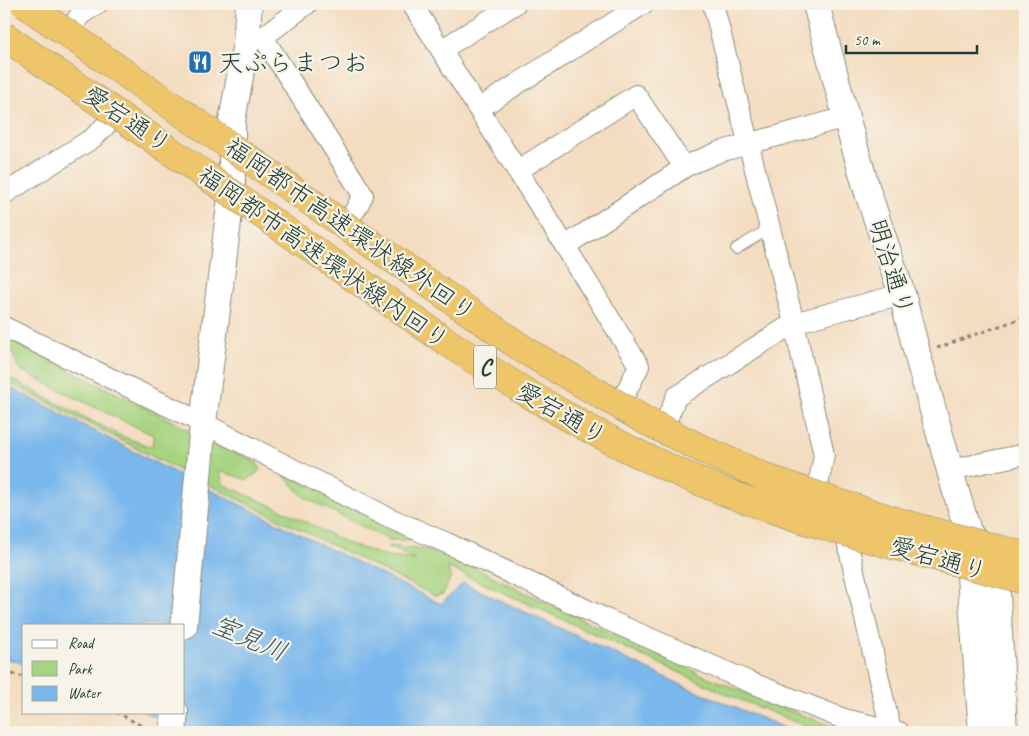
<svg xmlns="http://www.w3.org/2000/svg" width="1029" height="736" font-family="Caveat,'Klee One',sans-serif">
<rect width="100%" height="100%" fill="#f7f3e8"/>
<filter id="ink" filterUnits="userSpaceOnUse"><feTurbulence type="fractalNoise" baseFrequency=".02" numOctaves="2"/><feDisplacementMap in="SourceGraphic" scale="10" xChannelSelector="R" yChannelSelector="G"/><feConvolveMatrix kernelMatrix="1 2 1 2 8 2 1 2 1" color-interpolation-filters="sRGB"/></filter>
<filter id="wash" filterUnits="userSpaceOnUse"><feTurbulence type="fractalNoise" baseFrequency=".0096" numOctaves="4" result="noise"/><feDisplacementMap in="SourceGraphic" scale="20" xChannelSelector="R" yChannelSelector="G"/><feGaussianBlur stdDeviation="1.12" result="paint"/><feColorMatrix in="noise" values="0 0 0 0 0 0 0 0 0 0 0 0 0 0 0 0 0 1.4 0 .05"/><feComposite in="paint" operator="in"/></filter>
<g filter="url(#wash)">
<rect width="100%" height="100%" fill="#f4dcc0"/>
<path fill="#a7d480" stroke="#63885a" d="M7 339 178 424 219 448H226L256 462 261 470 248 480 219 471 224 485 282 510 347 543 388 557 415 560 387 546 427 550 472 566 538 599 698 673 772 704 848 732H823L810 728 731 696 447 567 451 576 443 594 435 596 173 467 4 380V375L57 403 121 436 151 447 155 436 55 388 19 369Z
M281 472 416 540H389L304 497Z"/>
<path fill="#79b7ec" stroke="#4c7a90" d="M4 384 158 464 441 604 463 583 686 687 795 732H190L144 712H184V625H24V664L4 658Z"/>
</g>
<g filter="url(#ink)">
<g fill="none" stroke-linecap="round" stroke-linejoin="round">
<g stroke="#8a8c7a" stroke-width="12">
<path id="service" d="M736 249 770 228"/>
</g>
<g stroke="#8a8c7a" stroke-width="22">
<path id="minor" d="M412 4 565 246 639 366 618 408
M713 4 794 323 824 455 817 491
M67 35 80 15 97 4
M263 37 363 195 356 209 343 227
M251 41 263 37 307 4
M441 50 515 4
M478 109 643 4
M517 171 636 95 684 167
M4 194 93 138 119 112
M565 246 688 165 719 152 846 117
M4 327 203 423 387 517 447 543 608 620 747 681 844 719 899 732
M662 432 676 397 794 323 902 294
M950 470 1025 454
M845 532 891 731"/>
</g>
<g stroke="#8a8c7a" stroke-width="28">
<path id="tertiary" d="M816 4 846 117 868 193 902 294 917 353 956 492 968 531 996 574 1004 732
M969 543V563L982 732
M184 626 203 423 232 189V121L246 43 249 4
M173 732 175 712"/>
</g>
<path stroke="#8a8c7a" stroke-width="3" stroke-dasharray="4 4" stroke-linecap="butt" d="M937 348 1025 317
M4 672 24 677
M116 712 153 732"/>
<use href="#service" stroke="#fff" stroke-width="10"/>
<use href="#minor" stroke="#fff" stroke-width="20"/>
<use href="#tertiary" stroke="#fff" stroke-width="26"/>
<g stroke="#8a8c7a" stroke-width="29" stroke-linecap="butt">
<path id="motorway-bridge" d="M25 4 526 351 646 421 704 450 767 478 830 500 909 525 1025 556
M4 36 444 340C485 367 527 394 570 418 608 440 648 459 689 477 796 524 912 550 1025 580"/>
</g>
<use href="#motorway-bridge" stroke="#eec569" stroke-width="28"/>
</g>
</g>
<defs>
<g id="restaurant-square" transform="scale(1.25)"><rect x="-9" y="-9" width="18" height="18" rx="4" fill="#1f6fb2" stroke="#f7f3e8"/><path d="M-5-6h1v4h1v-4h1v4h1v-4h1v5L-1.5 .5V6h-2V.5L-5-1ZM5-6V6H3V1.5H1.5Q1.5-4 5-6Z" fill="#fff"/></g>
</defs>
<g fill-rule="evenodd">
<use href="#restaurant-square" x="200" y="62"/>
</g>
<g text-anchor="middle" stroke-width="4.5" stroke-linejoin="round" paint-order="stroke">
<rect fill="#f7f3e8" stroke="#60746a" stroke-width="1" x="474" y="345.5" width="22" height="43" rx="4"/>
<g font-size="24" font-weight="bold" fill="#1f3d34">
<text x="485" y="375">C</text>
</g>
<g font-size="25" fill="#1f3d34" stroke="#f7f3e8" text-anchor="start">
<text x="218" y="71">天ぷらまつお</text>
</g>
<g font-size="25" fill="#1f3d34" stroke="#f7f3e8">
<text transform="translate(128 119) rotate(34)" y="9">愛宕通り</text>
<text transform="translate(351 229) rotate(35)" y="9">福岡都市高速環状線外回り</text>
<text transform="translate(324 257) rotate(35)" y="9">福岡都市高速環状線内回り</text>
<text transform="translate(892 267) rotate(73)" y="9">明治通り</text>
<text transform="translate(562 413) rotate(30)" y="9">愛宕通り</text>
<text transform="translate(939 558) rotate(16)" y="9">愛宕通り</text>
</g>
<g font-size="26" font-style="italic" fill="#365c62" stroke="#f7f3e8">
<text transform="translate(250 638) rotate(23)" y="9">室見川</text>
</g>
</g>
<rect width="1029" height="736" fill="none" stroke="#f7f3e8" stroke-width="20"/>
<rect x="22" y="624" width="162" height="90" fill="#f7f3e8" stroke="#a1aaa0"/>
<rect x="32" y="640" width="25" height="8" fill="#ffffff" stroke="#a1aaa0"/>
<text x="68" y="648" font-size="15" fill="#1f3d34">Road</text>
<rect x="32" y="661" width="25" height="15" fill="#a7d480" stroke="#a1aaa0"/>
<text x="68" y="674" font-size="15" fill="#1f3d34">Park</text>
<rect x="32" y="686" width="25" height="15" fill="#79b7ec" stroke="#a1aaa0"/>
<text x="68" y="698" font-size="15" fill="#1f3d34">Water</text>
<path d="M846 45v8h131v-8" fill="none" stroke="#1f3d34" stroke-width="2.5"/>
<text x="854" y="45" font-size="15" fill="#1f3d34" stroke="#f7f3e8" stroke-width="4" paint-order="stroke">50 m</text>
</svg>
